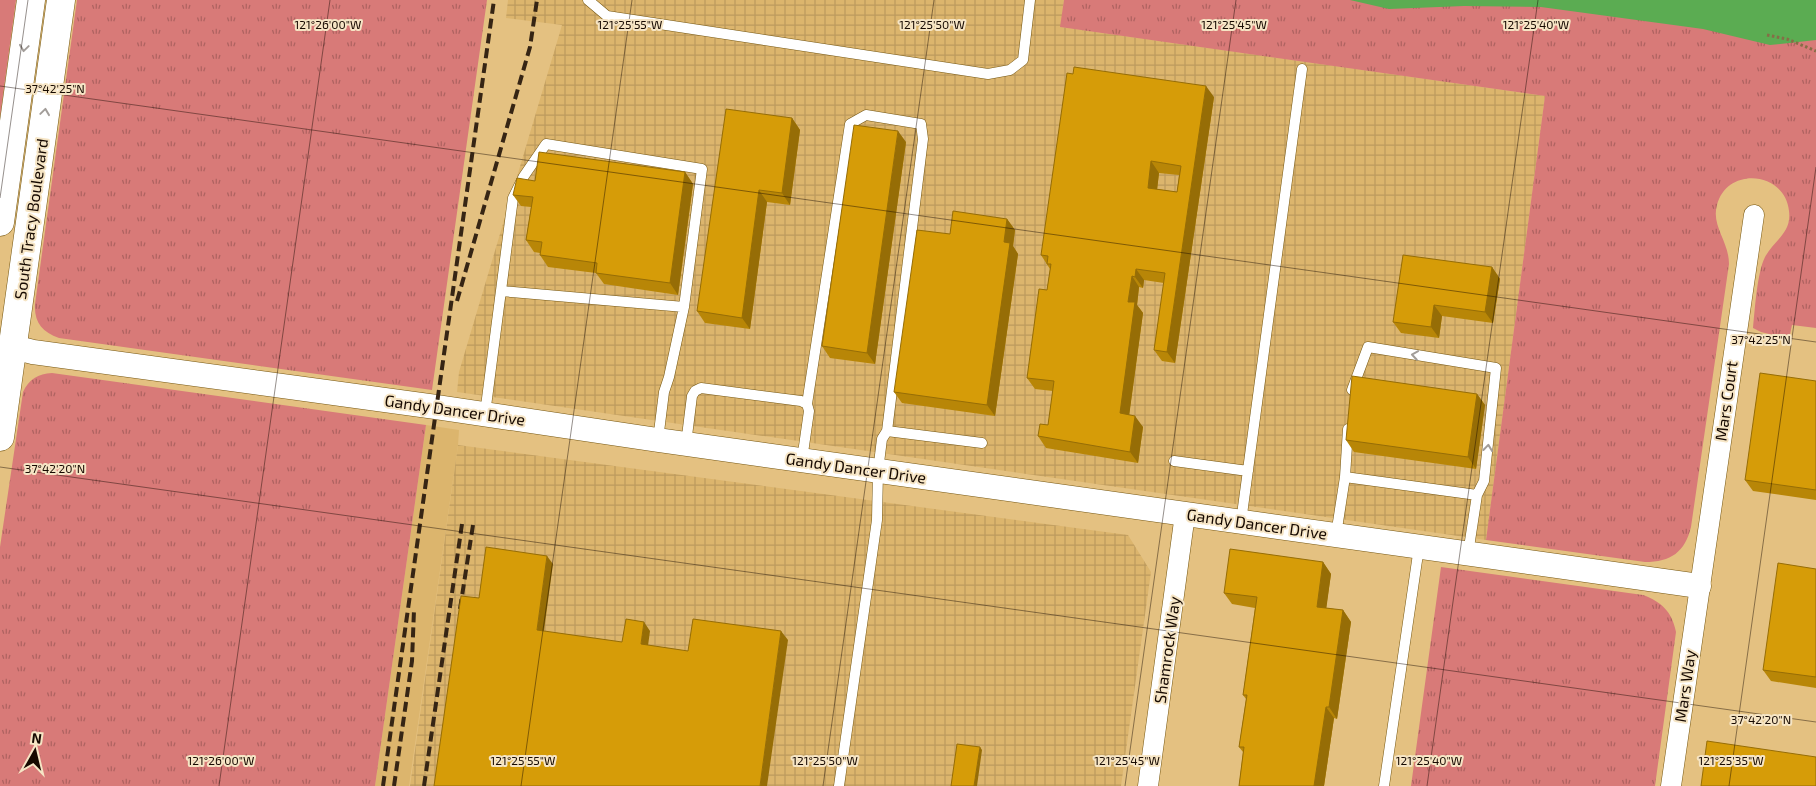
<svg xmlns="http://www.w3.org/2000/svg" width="1816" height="786" font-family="'Exo 2',sans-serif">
<defs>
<pattern id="industrial-grid" width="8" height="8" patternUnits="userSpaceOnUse" patternTransform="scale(1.25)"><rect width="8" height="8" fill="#dcb56d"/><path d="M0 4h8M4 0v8" fill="none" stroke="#bc9a5d"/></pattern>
<pattern id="grass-tufts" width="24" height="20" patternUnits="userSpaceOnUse" patternTransform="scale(1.25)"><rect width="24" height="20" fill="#d87a78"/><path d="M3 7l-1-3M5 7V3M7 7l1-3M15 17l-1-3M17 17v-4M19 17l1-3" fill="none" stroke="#ae6260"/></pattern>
</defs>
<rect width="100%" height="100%" fill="#e4c181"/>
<path fill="#dcb56d" d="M426 425 459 430 458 445 409 786H375Z"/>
<path fill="url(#industrial-grid)" d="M508 0H1064L1061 27 1545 96 1486 540 457 392 459 372 562 25 506 18Z
M458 445 1128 535 1151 572 1121 786H410Z"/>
<path fill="url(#grass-tufts)" d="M77 0H487L432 390 59 338C42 332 34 322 35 304Z
M1064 0H1816V328L1792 325 1789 339 1761 332 1753 328C1755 309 1757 273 1765 257 1774 240 1792 233 1789 211 1785 171 1727 166 1717 205 1711 226 1729 241 1729 264L1691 527C1685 552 1671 562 1645 562L1486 540 1545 96 1060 27Z
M52 373 426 425 375 786H0V547L23 392C29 379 38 374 52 373Z
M1441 567 1643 595C1662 602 1672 612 1676 632L1655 786H1411Z"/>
<path fill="#d87a78" d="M0 0H16L0 117Z"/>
<path fill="#5bac52" d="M1350 0H1816V40L1770 45 1703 29 1541 7 1464 6 1389 9Z"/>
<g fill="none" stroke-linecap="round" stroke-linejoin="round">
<g stroke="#765711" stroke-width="11">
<path id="service" d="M588 0 607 16 988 74 1010 70 1023 60 1030 0
M501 291 684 307
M1352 390 1368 347 1496 368 1484 481 1477 495 1468 554
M807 404 850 124 866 115 921 124 923 139 887 431
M485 414 513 198 524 176 546 144 702 169 684 307 669 377 664 392 658 440
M686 444 692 396 695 391 701 388 801 401 807 404 809 411 802 460
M1174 461 1248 471
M1345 477 1477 495
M1241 522 1302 69
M1336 535 1345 477 1348 429
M839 786 877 520 878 471 882 439 887 431 982 443
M1384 786 1419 547"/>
</g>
<g stroke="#765711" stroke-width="21">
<path id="minor" d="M1148 786 1185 514
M1671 786 1754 215"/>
</g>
<g stroke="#765711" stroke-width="25">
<path id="tertiary" d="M13 347 33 352 436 407 658 440 1699 586"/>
</g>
<g stroke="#765711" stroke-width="29">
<path id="primary" d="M0 222 31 0
M0 437 61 0"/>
</g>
<path stroke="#866d46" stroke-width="3" stroke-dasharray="2.5 2.5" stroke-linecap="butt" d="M1767 35 1787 39 1816 51"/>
<use href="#service" stroke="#fff" stroke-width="10"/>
<use href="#minor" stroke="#fff" stroke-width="20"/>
<use href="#tertiary" stroke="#fff" stroke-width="24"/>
<use href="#primary" stroke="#fff" stroke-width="28"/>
<path stroke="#362514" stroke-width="4" stroke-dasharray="10 5" stroke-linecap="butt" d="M457 301 530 47 537 0
M460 609 473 525
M383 786 494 0
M394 786 412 661 414 610
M424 786 462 524"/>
</g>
<path fill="#b88607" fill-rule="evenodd" d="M1214 97 1175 363 1162 361 1154 350 1164 283 1144 280 1143 288 1139 287 1137 305 1143 313 1129 415 1143 427 1138 463 1046 448 1038 436 1048 425 1053 391 1035 389 1027 378 1047 290 1050 269 1041 255ZM1159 173 1179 175 1177 192 1157 189Z
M792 118 800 130 790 205 767 202 750 329 705 323 697 311Z
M906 142 875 364 830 358 822 346Z
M685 172 693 184 678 295 604 284 596 273 548 267 540 255V253L534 252 526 240 531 207 521 206 513 195 535 181Z
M1007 219 1015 230 1013 246 1018 254 995 416 902 403 894 392Z
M1492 267 1500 279 1493 323 1442 316 1439 338 1401 333 1393 322Z
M1816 381V500L1753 491 1745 480Z
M1477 394 1485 405 1476 469 1354 452 1346 440Z
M1323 562 1331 574 1326 608 1343 610 1351 622 1337 719 1334 718 1324 786H1239L1243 752 1239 747 1246 699 1243 695 1255 608 1232 604 1224 593Z
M1816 569V688L1771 681 1763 670Z"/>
<path fill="#966d06" d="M1206 86 1214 97 1175 363 1167 352Z
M792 118 800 130 790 205 782 193Z
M898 131 906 142 875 364 867 353Z
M1151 161 1159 173 1156 199 1148 188Z
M685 172 693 184 678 295 670 283Z
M759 190 767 202 750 329 742 318Z
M1007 219 1015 230 1013 246 1018 254 995 416 987 405 1004 242Z
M1492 267 1500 279 1493 323 1485 312Z
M1136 269 1144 280 1143 288 1135 277Z
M1132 276 1139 287 1137 305 1143 313 1128 424 1120 413 1128 302Z
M1434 305 1442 316 1439 338 1431 327Z
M1477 394 1485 405 1476 469 1468 457Z
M1135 416 1143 427 1138 463 1130 452Z
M547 556 553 564 543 638 537 630Z
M1323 562 1331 574 1325 618 1317 607Z
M1343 610 1351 622 1337 719 1329 707Z
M644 622 650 631 647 653 641 644Z
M781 631 788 640 767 786H760Z
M1326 707 1334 718 1324 786H1314Z
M980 747 982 750 977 786H974Z"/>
<path fill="#d69c08" stroke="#966d06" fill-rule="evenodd" d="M1074 67 1206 86 1167 352 1154 350 1165 273 1136 269 1135 277 1132 276 1128 302H1135L1120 413 1135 416 1130 452 1038 436 1040 424 1048 425 1054 381 1027 378 1039 289 1047 290 1051 264H1047L1048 256 1041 255 1067 73 1073 74ZM1151 161 1181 166 1177 192 1148 188Z
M726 109 792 118 782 193 759 190 742 318 697 311Z
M854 125 898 131 867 353 822 346Z
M539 152 685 172 670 283 596 273 597 263 540 255 542 242 526 240 533 197 513 195 517 178 535 181Z
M953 211 1007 219 1004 242 1010 243 987 405 894 392 917 230 950 234Z
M1403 255 1492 267 1485 312 1434 305 1431 327 1393 322Z
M1760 373 1816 381V490L1745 480Z
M1352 376 1477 394 1468 457 1346 440Z
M486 547 547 556 537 630 622 642 626 619 644 622 641 644 688 651 693 619 781 631 760 786H434L461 596 479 598Z
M1230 549 1323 562 1317 607 1343 610 1329 707H1326L1314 786H1239L1244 747H1239L1247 695H1243L1257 597 1224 593Z
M1778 563 1816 569V677L1763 670Z
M1707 741 1816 757V786H1701Z
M957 744 980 747 974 786H951Z"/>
<defs><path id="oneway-chevron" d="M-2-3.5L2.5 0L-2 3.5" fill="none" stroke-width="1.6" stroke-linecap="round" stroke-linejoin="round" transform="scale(1.25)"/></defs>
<g stroke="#a29d99">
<use href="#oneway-chevron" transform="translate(24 48) rotate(98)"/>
<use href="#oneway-chevron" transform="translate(45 112) rotate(-82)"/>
<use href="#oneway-chevron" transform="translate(1415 355) rotate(-171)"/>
<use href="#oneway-chevron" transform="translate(1488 448) rotate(-84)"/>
</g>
<path fill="none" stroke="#160900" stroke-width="1" stroke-opacity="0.45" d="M0 86 1816 342M0 198 28 0M0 467 1816 722M219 786 330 0M521 786 632 0M823 786 934 0M1125 786 1236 0M1427 786 1538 0M1729 786 1816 167"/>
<g text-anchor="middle" stroke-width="4" stroke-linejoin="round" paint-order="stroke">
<g font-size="16" fill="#160900" stroke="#f6e5c5">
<text transform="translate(31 219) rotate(-82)" y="6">South Tracy Boulevard</text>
<text transform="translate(1726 401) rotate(-82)" y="6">Mars Court</text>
<text transform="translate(455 410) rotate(8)" y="6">Gandy Dancer Drive</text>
<text transform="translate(856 468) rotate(8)" y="6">Gandy Dancer Drive</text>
<text transform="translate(1257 524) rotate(8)" y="6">Gandy Dancer Drive</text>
<text transform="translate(1167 650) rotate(-82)" y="6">Shamrock Way</text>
<text transform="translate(1685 686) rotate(-82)" y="6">Mars Way</text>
</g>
</g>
<g font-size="12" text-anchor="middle" fill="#160900" stroke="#f6e5c5" stroke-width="4" stroke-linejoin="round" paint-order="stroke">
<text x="328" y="29">121°26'00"W</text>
<text x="630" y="29">121°25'55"W</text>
<text x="932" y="29">121°25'50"W</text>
<text x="1234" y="29">121°25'45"W</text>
<text x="1536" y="29">121°25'40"W</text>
<text x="55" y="93">37°42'25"N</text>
<text x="1761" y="344">37°42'25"N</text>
<text x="55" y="473">37°42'20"N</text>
<text x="1761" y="724">37°42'20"N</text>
<text x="221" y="765">121°26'00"W</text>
<text x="523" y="765">121°25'55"W</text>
<text x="825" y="765">121°25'50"W</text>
<text x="1127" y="765">121°25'45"W</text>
<text x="1429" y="765">121°25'40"W</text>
<text x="1731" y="765">121°25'35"W</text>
</g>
<g transform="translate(35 751) rotate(8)" stroke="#f6e5c5" stroke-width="4" paint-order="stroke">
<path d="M0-4L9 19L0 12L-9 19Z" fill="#160900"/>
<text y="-8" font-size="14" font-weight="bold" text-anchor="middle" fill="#160900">N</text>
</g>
</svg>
